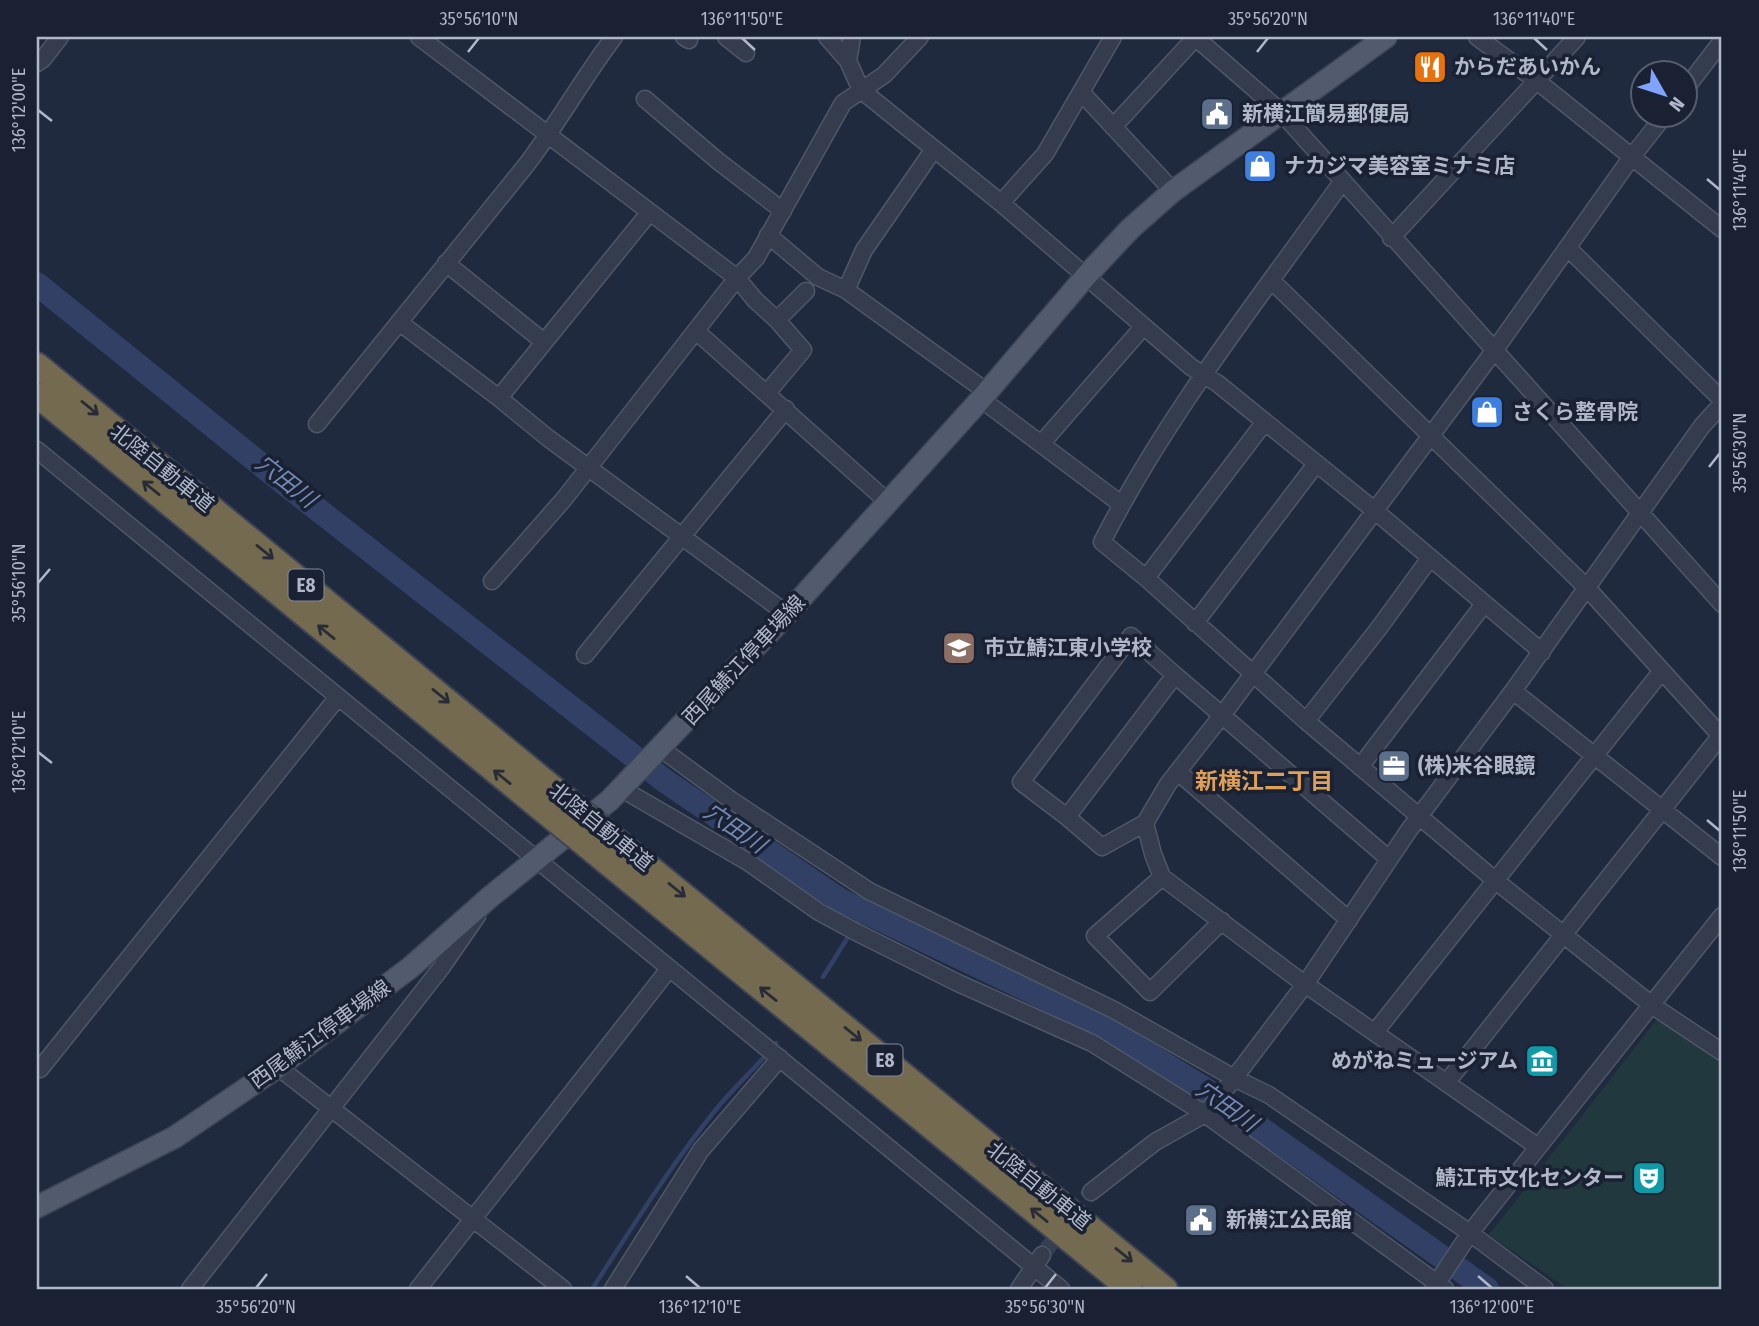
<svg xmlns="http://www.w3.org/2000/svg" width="1759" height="1326" font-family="'Fira Sans Condensed','Noto Sans JP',sans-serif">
<rect width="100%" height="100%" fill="#202a3e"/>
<path fill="#22383f" d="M1658 1018 1722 1059V1289H1568L1489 1235Z"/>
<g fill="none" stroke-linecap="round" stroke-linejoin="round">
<path stroke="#314064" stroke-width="4.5" d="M855 926 865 912
M823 977 850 934
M592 1289C632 1228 671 1164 718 1107 736 1085 758 1066 776 1043"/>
<path stroke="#314064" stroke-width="24" d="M37 284 285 484 665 781 840 900 1101 1025 1205 1089 1487 1289"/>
<path stroke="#353f53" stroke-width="16" stroke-dasharray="16 8" stroke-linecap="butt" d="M1042 1255 1091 1192"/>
<g stroke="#4f5768" stroke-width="19">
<path id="minor" d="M419 37 737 278 755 300 777 320 803 350 767 393
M684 37 689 40
M726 37 746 53
M827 37 848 61 861 90 1001 203 1191 367 1217 383 1374 510 1542 652
M1195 37 1281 112 1722 604
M1477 37 1537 81 1722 229
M848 61 852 37
M37 63 43 59 60 37
M1686 88 1722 41
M1081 92 1173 191
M645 99 718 161 783 211
M1113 127 1196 37
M934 149 864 250 846 290 987 392
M1342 182C1259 299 1167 414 1102 542L1146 578 1306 721 1496 881 1653 1006 1722 1052
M1001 203 1045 154 1113 37
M649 213 499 398 548 438 787 614
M768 235 818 277 846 290
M1391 238 1577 37
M1568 248 1722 400
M446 263 544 342
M1272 281 1587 588 1721 736
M777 320 806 291
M399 322 499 398
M696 331 889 503
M981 399 1121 504
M317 424 527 164C558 123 583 78 614 37
M1041 444 1143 327
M37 450 1061 1289
M1146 578 1264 423
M492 581 564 499 737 278 756 258 843 103 884 75 920 37
M1195 623 1316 464
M585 655 786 409
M1513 691 1722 857
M1306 721 1379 628 1430 558
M660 748 731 800 869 891 1114 1010 1234 1078 1269 1095 1470 1233 1545 1289
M1360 767 1484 604
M1178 772 1349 920
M622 789 748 862 819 912 856 932 958 983 1092 1043 1205 1114 1445 1289
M1067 817 1021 782 1131 636 1175 675
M1145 823 1102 847 1067 817 1175 675 1389 859
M1162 877 1095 936 1150 992 1222 921
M1375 1032 1661 672
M37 1067 40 1069 338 697
M278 1067 563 1289
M1447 1082 1722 734
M1538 1147 1295 977 1162 877 1153 854 1145 823 1168 784 1223 714 1494 351 1631 158 1664 116
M1091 1192 1155 1142 1205 1114 1232 1081 1306 983 1409 830 1513 691 1702 426 1722 404
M190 1289 441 968 477 916
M418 1289 669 969
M613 1289 701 1150 780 1058
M1019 1289 1042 1255
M1433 1289 1470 1233 1722 916"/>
</g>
<g stroke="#3d4556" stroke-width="24">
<path id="major" d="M37 1207 175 1137 278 1067 411 967 490 897 610 800 787 614 981 399 1086 276 1130 229 1173 191 1386 37"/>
</g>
<g stroke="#3c4455" stroke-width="28">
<path id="highway" d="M37 365 575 806
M37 395 555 820
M605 831 1165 1289
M587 846 1130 1289"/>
</g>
<use href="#minor" stroke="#343c4d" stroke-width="16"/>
<use href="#major" stroke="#525b6e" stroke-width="21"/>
<use href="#highway" stroke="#746a50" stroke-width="24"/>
<g stroke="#3c4455" stroke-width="28" stroke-linecap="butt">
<path id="highway-bridge" d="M575 806 605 831
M555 820 587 846"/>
</g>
<use href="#highway-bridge" stroke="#746a50" stroke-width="24"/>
</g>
<defs><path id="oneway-shaft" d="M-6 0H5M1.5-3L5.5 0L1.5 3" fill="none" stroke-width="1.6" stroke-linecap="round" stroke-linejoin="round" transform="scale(1.75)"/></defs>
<g stroke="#272c36">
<use href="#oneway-shaft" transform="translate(90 408) rotate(39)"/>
<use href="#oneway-shaft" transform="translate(151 488) rotate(-141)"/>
<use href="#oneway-shaft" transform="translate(265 552) rotate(39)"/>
<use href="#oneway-shaft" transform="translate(326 632) rotate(-141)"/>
<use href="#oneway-shaft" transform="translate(441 696) rotate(39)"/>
<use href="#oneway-shaft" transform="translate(502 777) rotate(-141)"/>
<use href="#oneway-shaft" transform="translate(677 890) rotate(39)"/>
<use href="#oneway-shaft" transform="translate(768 994) rotate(-141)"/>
<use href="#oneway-shaft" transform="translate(853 1034) rotate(39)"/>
<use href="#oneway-shaft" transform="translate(1039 1215) rotate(-141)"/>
<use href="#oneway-shaft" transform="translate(1124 1255) rotate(39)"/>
</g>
<path fill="none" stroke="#afb7c9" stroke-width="2.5" d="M742 38 755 50M1534 38 1547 50M468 52 479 38M1257 52 1268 38M38 110 52 121M1707 179 1720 190M1709 467 1720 453M38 583 50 569M38 752 52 763M1707 820 1720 831M686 1276 700 1288M1478 1276 1492 1288M256 1288 267 1274M1045 1288 1056 1274"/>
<defs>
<g id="restaurant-square" transform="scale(1.75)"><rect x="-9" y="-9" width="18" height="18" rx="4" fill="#e8710a" stroke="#192132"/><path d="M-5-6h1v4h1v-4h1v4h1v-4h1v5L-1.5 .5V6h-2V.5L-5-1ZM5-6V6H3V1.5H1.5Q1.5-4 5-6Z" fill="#fff"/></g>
<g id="civic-square" transform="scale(1.75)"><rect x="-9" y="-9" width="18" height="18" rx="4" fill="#5c6f8a" stroke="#192132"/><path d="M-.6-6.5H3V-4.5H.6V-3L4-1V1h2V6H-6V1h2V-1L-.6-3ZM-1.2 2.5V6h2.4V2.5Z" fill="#fff"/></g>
<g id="shop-square" transform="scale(1.75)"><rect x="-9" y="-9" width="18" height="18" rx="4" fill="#3f7fe0" stroke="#192132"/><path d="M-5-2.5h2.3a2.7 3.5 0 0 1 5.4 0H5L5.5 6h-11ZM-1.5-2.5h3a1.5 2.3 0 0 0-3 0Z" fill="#fff"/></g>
<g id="school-square" transform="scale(1.75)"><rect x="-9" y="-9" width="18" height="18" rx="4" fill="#8d6e63" stroke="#192132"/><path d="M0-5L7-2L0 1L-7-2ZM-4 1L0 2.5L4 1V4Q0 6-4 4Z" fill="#fff"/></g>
<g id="office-square" transform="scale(1.75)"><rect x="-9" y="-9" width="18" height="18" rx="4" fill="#5c6f8a" stroke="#192132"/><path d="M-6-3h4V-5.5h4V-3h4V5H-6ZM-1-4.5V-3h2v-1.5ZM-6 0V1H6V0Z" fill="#fff"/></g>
<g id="museum-square" transform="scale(1.75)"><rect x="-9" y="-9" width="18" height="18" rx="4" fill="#0f9aa8" stroke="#192132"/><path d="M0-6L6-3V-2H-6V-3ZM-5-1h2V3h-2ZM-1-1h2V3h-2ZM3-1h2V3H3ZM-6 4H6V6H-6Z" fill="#fff"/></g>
<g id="theatre-square" transform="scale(1.75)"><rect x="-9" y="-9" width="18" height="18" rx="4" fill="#0f9aa8" stroke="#192132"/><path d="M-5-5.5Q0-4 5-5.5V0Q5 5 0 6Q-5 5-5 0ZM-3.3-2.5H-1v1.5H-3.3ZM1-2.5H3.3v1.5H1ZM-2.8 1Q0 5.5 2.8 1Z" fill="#fff"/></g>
</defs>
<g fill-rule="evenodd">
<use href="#restaurant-square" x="1430" y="67"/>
<use href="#civic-square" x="1217" y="114"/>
<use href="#shop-square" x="1260" y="166"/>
<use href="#shop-square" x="1487" y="412"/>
<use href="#school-square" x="959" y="648"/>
<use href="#office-square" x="1394" y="766"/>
<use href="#museum-square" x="1542" y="1061"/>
<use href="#theatre-square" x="1649" y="1178"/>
<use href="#civic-square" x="1201" y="1220"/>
</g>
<g text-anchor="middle" stroke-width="7" stroke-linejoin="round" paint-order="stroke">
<g fill="#192132" stroke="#828a9c" stroke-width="2">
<rect x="288.5" y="569.5" width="35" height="31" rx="5"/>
<rect x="867.5" y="1044.5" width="35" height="31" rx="5"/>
</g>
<g font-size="19" font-weight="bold" fill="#afb7c9">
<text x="306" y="592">E8</text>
<text x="885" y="1067">E8</text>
</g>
<g font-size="21" font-weight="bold" fill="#afb7c9" stroke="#192132" text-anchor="start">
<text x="1454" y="74">からだあいかん</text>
<text x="1242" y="121">新横江簡易郵便局</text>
<text x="1284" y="173">ナカジマ美容室ミナミ店</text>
<text x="1512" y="419">さくら整骨院</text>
<text x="984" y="655">市立鯖江東小学校</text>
<text x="1418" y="773">(株)米谷眼鏡</text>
<text x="1518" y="1068" text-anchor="end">めがねミュージアム</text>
<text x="1624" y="1185" text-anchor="end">鯖江市文化センター</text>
<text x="1226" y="1227">新横江公民館</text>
</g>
<g font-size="21" fill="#afb7c9" stroke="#192132">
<text transform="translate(162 468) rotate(39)" y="7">北陸自動車道</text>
<text transform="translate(744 660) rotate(-47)" y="7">西尾鯖江停車場線</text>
<text transform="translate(601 827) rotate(39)" y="7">北陸自動車道</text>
<text transform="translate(320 1034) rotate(-36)" y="7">西尾鯖江停車場線</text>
<text transform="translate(1039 1186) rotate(39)" y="7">北陸自動車道</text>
</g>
<g font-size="23" font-style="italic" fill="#7489b4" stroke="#192132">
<text transform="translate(286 481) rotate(38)" y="8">穴田川</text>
<text transform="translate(735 828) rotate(34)" y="8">穴田川</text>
<text transform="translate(1227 1106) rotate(35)" y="8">穴田川</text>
</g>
<g font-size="23" font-weight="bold" fill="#df9f55" stroke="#192132">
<text x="1264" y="789">新横江二丁目</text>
</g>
</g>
<rect width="1759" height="1326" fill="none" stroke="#192132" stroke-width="77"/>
<g transform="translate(1664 94) rotate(129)"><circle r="33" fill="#192132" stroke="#555d6e" stroke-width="2"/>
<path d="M0-5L12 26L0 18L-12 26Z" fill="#7fa3ff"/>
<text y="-10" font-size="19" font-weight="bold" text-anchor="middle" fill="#afb7c9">N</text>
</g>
<rect x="38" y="38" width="1682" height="1250" fill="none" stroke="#afb7c9" stroke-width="2.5"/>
<g font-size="18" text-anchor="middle" fill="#afb7c9">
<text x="479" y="25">35°56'10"N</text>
<text x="742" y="25">136°11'50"E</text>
<text x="1268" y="25">35°56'20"N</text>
<text x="1534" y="25">136°11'40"E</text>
<text transform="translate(19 110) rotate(-90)" y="6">136°12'00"E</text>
<text transform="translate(1740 190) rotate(-90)" y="6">136°11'40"E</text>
<text transform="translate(1740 453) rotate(-90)" y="6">35°56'30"N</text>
<text transform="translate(19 583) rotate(-90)" y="6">35°56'10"N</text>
<text transform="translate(19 752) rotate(-90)" y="6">136°12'10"E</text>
<text transform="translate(1740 831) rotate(-90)" y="6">136°11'50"E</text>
<text x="256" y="1313">35°56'20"N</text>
<text x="700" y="1313">136°12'10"E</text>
<text x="1045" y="1313">35°56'30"N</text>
<text x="1492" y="1313">136°12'00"E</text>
</g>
</svg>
